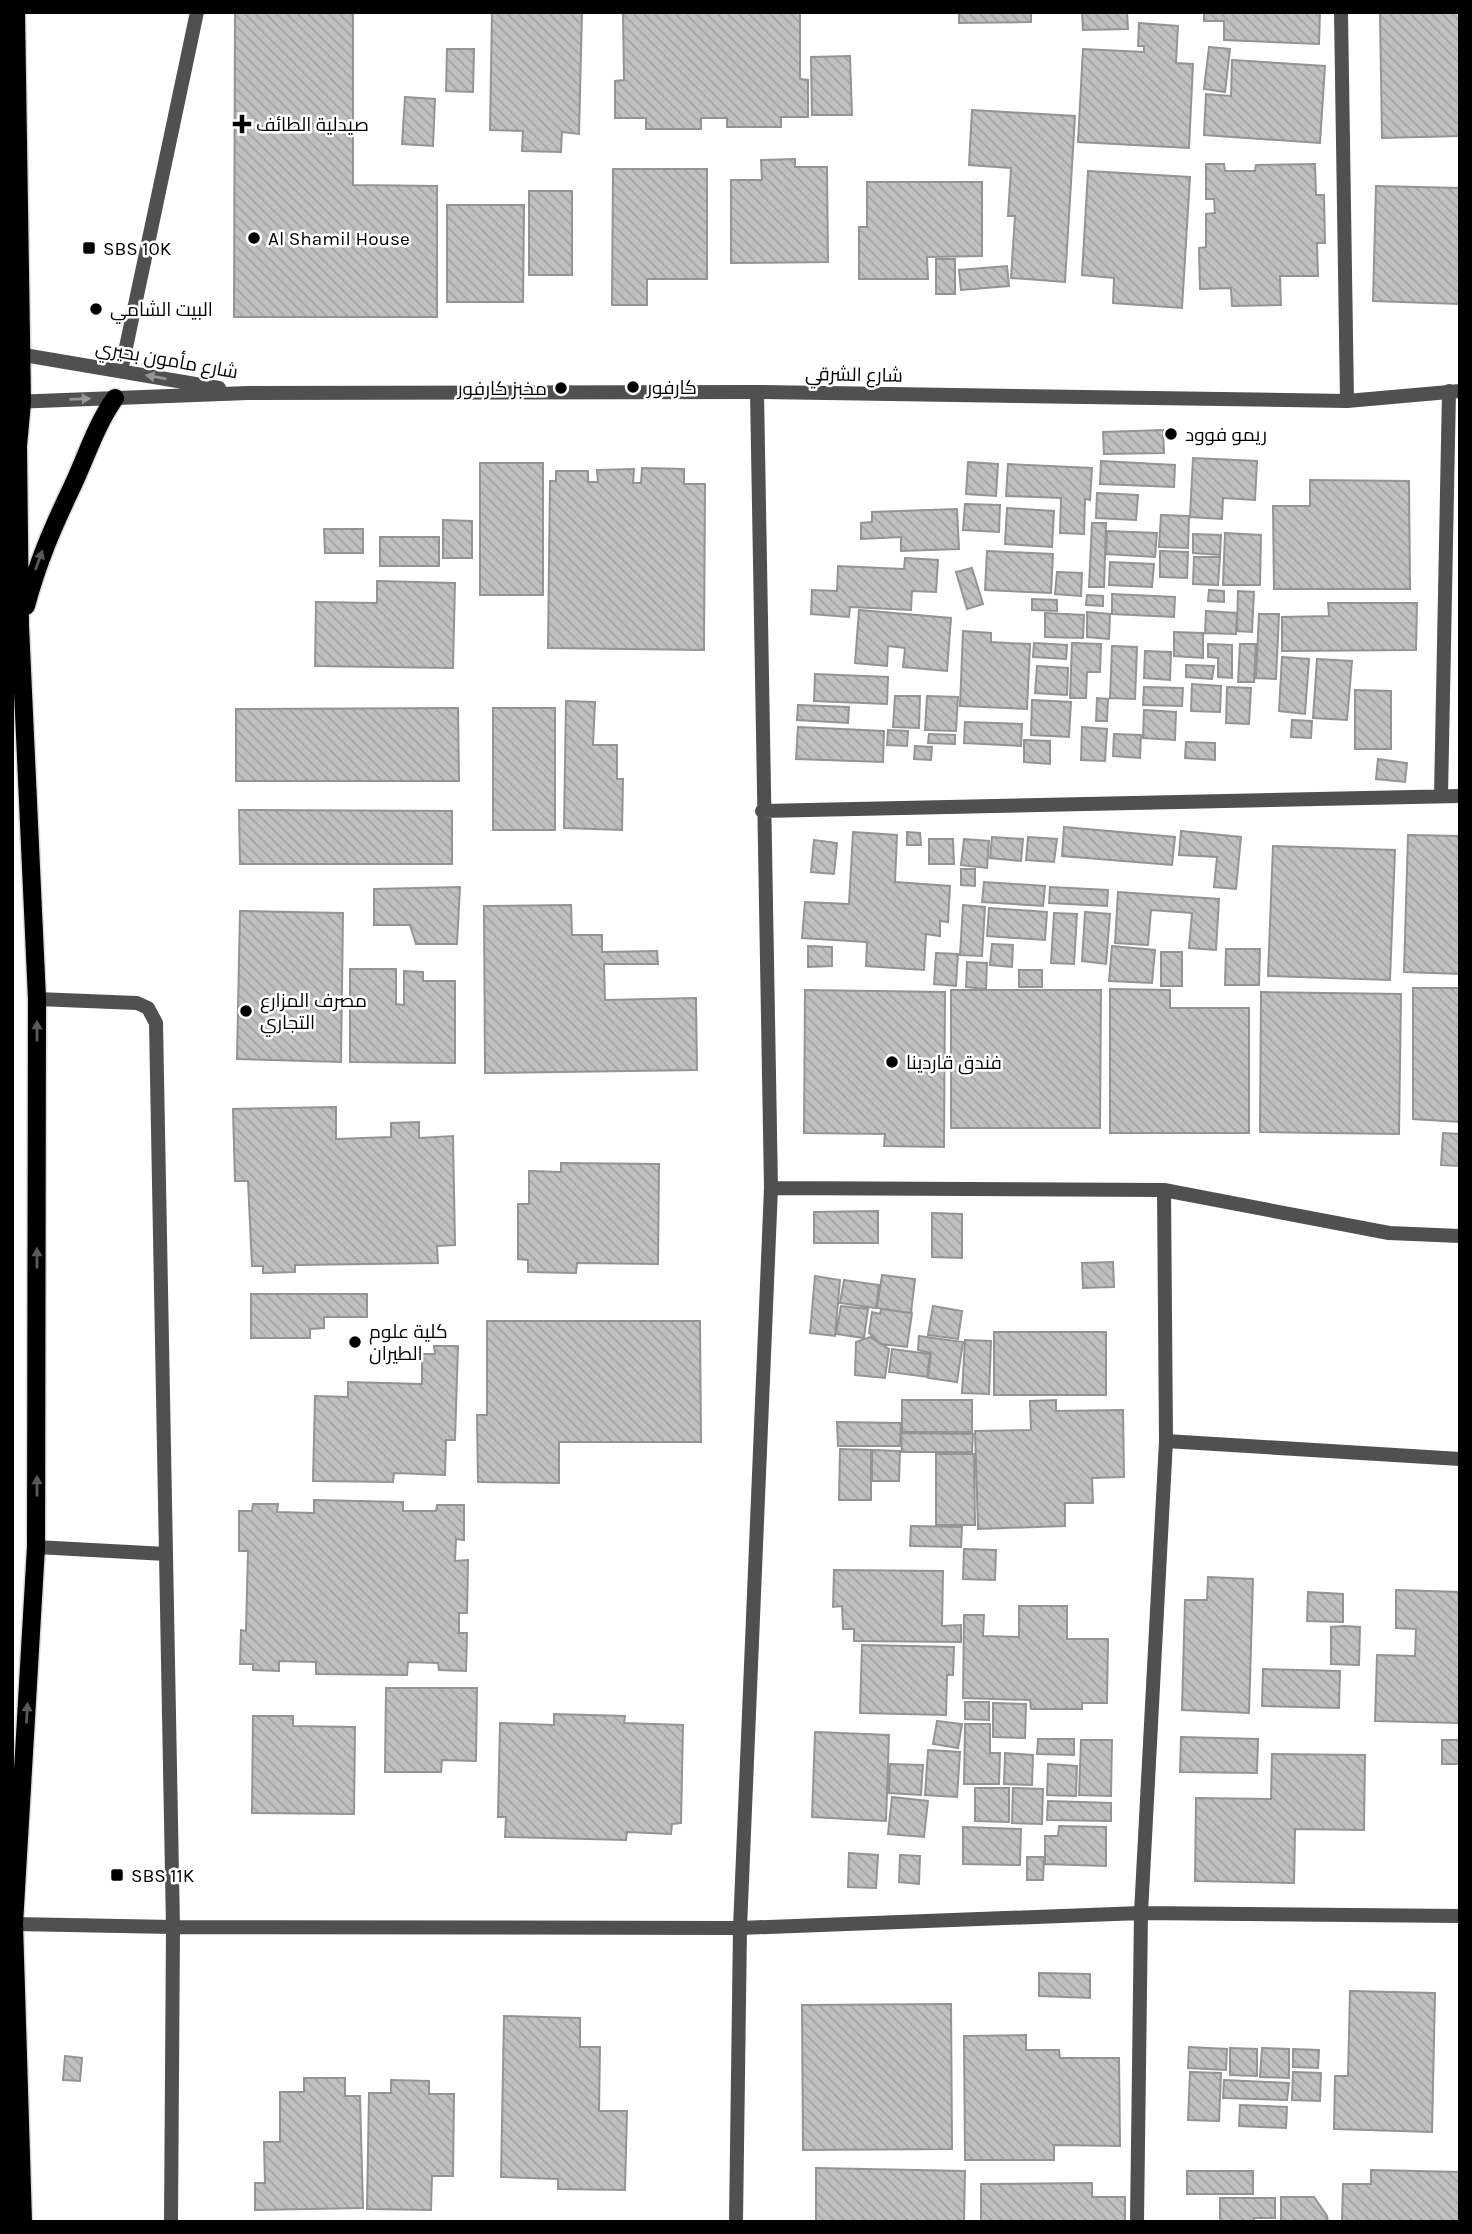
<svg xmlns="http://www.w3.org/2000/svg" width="1472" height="2234" font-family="Karla,Cairo,sans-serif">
<defs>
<pattern id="building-back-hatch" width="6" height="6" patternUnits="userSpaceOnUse" patternTransform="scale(1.75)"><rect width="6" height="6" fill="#c0c0c0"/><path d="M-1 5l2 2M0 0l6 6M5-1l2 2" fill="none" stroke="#a3a3a3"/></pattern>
</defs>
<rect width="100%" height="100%" fill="#fff"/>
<path fill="url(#building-back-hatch)" stroke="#949494" stroke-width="2" d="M235 12H353V185L437 186V317H234Z
M492 12H582L579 134 562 132 561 152 522 151 523 131 490 130Z
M623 12H800V79L808 80V117H781V127H727V118H701V129H646V118H615V81L624 80Z
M959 12H1031V22L959 23Z
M1082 12H1127L1128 29 1083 30Z
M1204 12H1320L1319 44 1224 40V21H1204Z
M1380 12H1460V136L1382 138Z
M1139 23 1178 26 1176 63 1193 64 1189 148 1078 142 1083 49 1144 52V46H1138Z
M1209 47 1230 49 1225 92 1204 89Z
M447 49H474L473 92 446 91Z
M850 56 852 115H812L811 57Z
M1232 60 1325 66 1320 143 1204 135 1206 94 1231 96Z
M405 97 435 99 433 146 402 144Z
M972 110 1075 116 1065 282 1011 278 1015 216H1008L1011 168 969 165Z
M795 159V167H827L828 262 731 263V180H762L761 160Z
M1206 164H1224L1225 171H1255L1256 165 1315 164 1316 195H1324L1325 243H1317L1318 276H1280L1281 305 1232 306 1231 288 1200 289 1199 248 1206 247V214L1215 213 1214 199H1206Z
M613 169H707V279H647V305H612Z
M1088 171 1190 177 1182 308 1113 303 1114 278 1082 275Z
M867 182H982V256L927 257 928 279H859V227H867Z
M1376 186 1460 188V304L1373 301Z
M529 191H572V275H529Z
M447 205H524L523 302H447Z
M936 259H955V294H936Z
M1007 266 1009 286 961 290 959 270Z
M1163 430 1164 453 1104 454 1103 432Z
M1193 458 1257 461 1255 500 1223 498 1222 519 1190 517Z
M1101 461 1175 465 1174 487 1100 484Z
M968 462 998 464 996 496 966 494Z
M480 463H543V595H480Z
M1008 464 1092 468 1090 500 1085 499 1084 534 1060 533 1061 498 1006 496Z
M642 468 684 469V484H705L704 650 548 648 550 481H556V471H588V482H598L597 470 634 469 633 483H641Z
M1310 480 1409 481 1410 589H1274L1273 506H1310Z
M1097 493 1138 495 1136 520 1096 518Z
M965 504 1000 505 999 532 963 530Z
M1007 508 1054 511 1052 547 1005 544Z
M957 509 959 549 901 551V537L861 539V523L872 522V512Z
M1161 515 1189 516 1188 548 1159 547Z
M443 520 472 521V558H443Z
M1092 523H1106L1104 587H1089Z
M324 529H363V553H325Z
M1107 531 1157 533 1155 557 1106 554Z
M1225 533 1261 535 1260 585H1223Z
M1193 534 1221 535 1220 555 1193 553Z
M380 537H439V566H380Z
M987 551 1053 554 1051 593 985 590Z
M1160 551 1188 552 1187 578 1160 577Z
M1194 557H1220L1218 585 1193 584Z
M905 558 938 560 936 592 912 591 911 610 850 607 849 617 811 614 812 590 837 591 838 566 904 569Z
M1110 562 1154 564 1152 587 1109 585Z
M972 568 983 604 967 609 956 572Z
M1057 572 1082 573 1081 596 1055 594Z
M377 581 455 583 453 668 315 666 316 602 377 603Z
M1209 590 1224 591V602L1208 601Z
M1238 591 1254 592 1252 632 1237 631Z
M1112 594 1175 597 1174 617 1112 614Z
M1087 595 1103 596V606L1086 605Z
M1032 599 1057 600V611L1032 610Z
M1328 603H1417L1416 650 1282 651V617L1329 616Z
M859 610 951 618 947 671 903 667 905 648 888 646 887 666 855 663Z
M1206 611 1237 613 1236 634 1205 633Z
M1087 612 1110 614 1109 639 1087 637Z
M1045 613 1084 615 1083 638 1045 637Z
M1259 614H1279L1276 679 1256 678Z
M963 631 991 633V642L1030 644 1027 709 960 706Z
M1174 632 1203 633V658L1174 656Z
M1034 643 1067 645 1066 659 1033 657Z
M1072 643 1101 644 1100 672H1087L1086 698H1070Z
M1208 644 1232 645V678L1218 677V658L1208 657Z
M1240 644H1256L1254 682H1238Z
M1112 646 1137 647 1135 699 1110 698Z
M1145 651 1171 652 1170 680 1144 678Z
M1282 657 1309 659 1305 714 1279 711Z
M1317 659 1352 661 1347 720 1313 718Z
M1186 665 1214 666 1212 679 1186 677Z
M1037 666 1068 668 1067 695 1035 693Z
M815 674 888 677 887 704 814 701Z
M1192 684 1221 686 1220 712 1191 711Z
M1144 687 1183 688 1182 706 1143 705Z
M1227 687 1251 688 1249 724 1226 723Z
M1355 690 1391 691V749H1355Z
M895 696H920L919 728 893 727Z
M927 696 958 697 956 731 925 730Z
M1097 698 1108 699 1107 721H1096Z
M1032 700 1071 702 1069 737 1031 735Z
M566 701 595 702 593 745H617V779H623L622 830 564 828Z
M798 705 849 707 848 723 797 720Z
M458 708 459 781H236V709Z
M493 708H555V830H493Z
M1144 710 1176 712 1175 740 1143 738Z
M1292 720 1312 721 1311 738 1291 737Z
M965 722 1022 724 1021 746 964 743Z
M798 727 884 731 883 762 796 759Z
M1082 727 1107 729 1105 761 1081 760Z
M888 730 908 731 907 746 887 745Z
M929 734 955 735V744L928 743Z
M1114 734 1141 735 1140 758 1113 756Z
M1024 740 1050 741V764L1024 762Z
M1186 742 1215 743V760L1185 758Z
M915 746 932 747 931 760 914 759Z
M1378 759 1407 763 1405 782 1376 779Z
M239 810 452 811V864H240Z
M1064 827 1175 837 1172 865 1062 856Z
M1181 831 1241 837 1236 889 1214 887 1217 857 1179 855Z
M853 832 897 835 895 882 950 886 948 922 940 921V936L926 934 924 970 866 966 867 942 802 938 805 902 849 904Z
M907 832 920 833 921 845H907Z
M1408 835 1460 836V974L1404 972Z
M992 837 1023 839 1021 861 990 858Z
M1028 837 1057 839 1054 862 1026 860Z
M929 839H953L954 864H929Z
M964 839 989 841 987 868 961 865Z
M814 840 837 843 834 874 811 872Z
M1273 846 1395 850 1390 980 1268 976Z
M961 869H975V886L961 885Z
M984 882 1045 886 1043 906 982 902Z
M460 887 457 944H416L410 925H374V889Z
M1050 887 1108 890 1107 906 1049 903Z
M1118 892 1219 899 1216 950 1189 948 1192 913 1151 910 1148 945 1115 943Z
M571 905 572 935H602V952L657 951 658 964H604L605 1000 696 998 697 1070 485 1073 484 906Z
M963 905 985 907 982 956 960 955Z
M989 908 1047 912 1045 940 987 936Z
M240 911 343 913 341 1062 237 1059Z
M1085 912 1110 914 1106 964 1082 961Z
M1054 913 1077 914 1074 964 1051 963Z
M992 944 1013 945 1012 967 990 965Z
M808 946 832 947V966L808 967Z
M1112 946 1155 950 1152 983 1109 981Z
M1226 949H1260L1259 985H1225Z
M1161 952H1182V986H1161Z
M936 953 958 954 956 986 934 984Z
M967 962 987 963 986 989 966 987Z
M350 969H396V1004L404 1005V971L423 972V981H455V1063L350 1062Z
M1019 970H1042V987H1019Z
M1413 988H1460V1122L1413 1119Z
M1110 989 1170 990V1008H1249V1133H1110Z
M805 990 945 992 944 1147 884 1146 885 1134 804 1133Z
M951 990H1101L1100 1128H951Z
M1261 992 1401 994 1399 1134 1260 1132Z
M336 1107V1139L391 1137V1123L419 1122V1138L453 1136 455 1245 437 1246 438 1263 295 1265V1272L263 1273V1266H252L248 1181H235L233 1109Z
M1443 1133 1460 1134V1166L1441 1165Z
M561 1163 659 1164 658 1264 577 1263 576 1273 528 1272V1260L518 1259V1204H529V1171L561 1172Z
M878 1211V1243H814V1212Z
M932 1213 962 1214V1258L932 1257Z
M1113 1262 1114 1287 1083 1288 1082 1263Z
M882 1275 915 1279 911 1313 877 1308Z
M815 1276 840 1280 835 1336 810 1333Z
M844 1280 879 1285 876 1308 840 1303Z
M251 1294H367V1317H324V1328L310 1329V1338H251Z
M841 1306 868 1309 864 1338 836 1334Z
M933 1306 962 1311 958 1339 928 1335Z
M881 1309 912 1313 907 1347 880 1344 869 1333 872 1312 880 1314Z
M487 1321H700L701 1442H559V1483L478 1482 477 1415H487Z
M994 1332H1106V1395H994Z
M919 1336 963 1342 957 1382 928 1378 931 1353 918 1350Z
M870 1337 889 1349 885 1378 855 1375 856 1342Z
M965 1340 991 1341 989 1394 962 1393Z
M434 1346H458L455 1440H446L445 1475 394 1473 393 1482 313 1481 315 1396 348 1397V1382L422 1384V1354H435Z
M892 1349 930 1354 927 1377 889 1372Z
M902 1400H972V1432H902Z
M1056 1400V1411L1123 1410 1124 1477 1092 1478 1093 1503H1065V1526L978 1529 975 1431 1031 1430 1030 1401Z
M837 1422 901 1423 900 1446H838Z
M901 1433 973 1434 972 1452H902Z
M840 1449 871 1450V1500H839Z
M872 1450 900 1451 899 1481H872Z
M936 1454H974L975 1525H936Z
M314 1500 403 1502V1511H436L437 1505H464V1540L456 1539 455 1561 468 1560 467 1613H459V1633H467L466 1671 439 1670 438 1663 408 1662 407 1675 316 1674V1662L279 1661V1671L253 1670V1664H240L241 1630 246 1631 248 1551H239V1511H252L253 1504H278L277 1512 314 1513Z
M911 1526 962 1527 961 1547 910 1546Z
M964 1549 996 1550 995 1580 963 1579Z
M834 1570 943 1571 942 1626 961 1625V1642L854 1641V1629H843L842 1606 833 1607Z
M1208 1577 1253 1579 1249 1713 1182 1710 1185 1600H1207Z
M1396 1590 1460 1592V1723L1375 1721 1377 1655 1415 1656 1416 1629 1396 1628Z
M1308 1592 1343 1594V1622L1307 1621Z
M1019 1606H1067V1639H1108L1107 1703H1082V1709H1031L1030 1700 963 1698 964 1615H984L983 1636 1019 1637Z
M1344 1626 1360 1627 1359 1665 1331 1664V1627Z
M862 1645 954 1647 953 1675H947L946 1715 860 1713Z
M1263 1669 1340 1671 1339 1708 1262 1706Z
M386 1688H477L476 1761 442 1760 441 1772H385Z
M965 1702H989V1720L965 1719Z
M993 1703 1026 1704 1025 1738 993 1737Z
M554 1714 625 1716 624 1723 683 1725 681 1823 672 1824 671 1834 627 1832 626 1840 505 1837 506 1817H498L500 1723 554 1725Z
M253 1716H293V1726L355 1727 354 1814 252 1813Z
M937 1721 962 1724 958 1748 933 1744Z
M965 1724H990V1753H1000L999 1784H964Z
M815 1732 889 1735 886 1821 812 1817Z
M1181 1737 1258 1739 1257 1773 1180 1772Z
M1038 1739H1074V1755L1037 1754Z
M1081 1740H1112L1111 1796 1079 1795Z
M1442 1740H1460V1764H1442Z
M928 1750 960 1752 957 1797 925 1795Z
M1005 1753 1033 1755 1032 1785 1004 1784Z
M1272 1754 1365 1755 1364 1830 1295 1829 1294 1883 1195 1881 1196 1798 1271 1799Z
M890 1764 923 1765 921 1795 889 1793Z
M1048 1764 1077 1766 1076 1796 1047 1795Z
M975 1788H1009V1822L975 1821Z
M1013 1788 1043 1789 1042 1824 1012 1823Z
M892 1797 928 1801 924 1837 888 1834Z
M1048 1801 1111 1803V1821L1047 1820Z
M1059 1826 1106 1827V1866L1045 1864V1836H1058Z
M963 1827 1021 1829 1020 1865 963 1864Z
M849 1853 878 1855 876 1888 848 1887Z
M900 1855 920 1856 919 1884 899 1882Z
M1027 1857H1044L1043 1880H1027Z
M1039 1973 1090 1974V1998L1039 1996Z
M1350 1991 1435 1993 1432 2132 1334 2129 1335 2076H1348Z
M951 2004 952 2149 803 2150 802 2005Z
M504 2016 580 2018V2047H600L599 2111H627L625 2190 558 2189V2179L501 2177Z
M1026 2035V2050H1059L1060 2058H1119L1120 2146 1054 2145V2160H965L964 2036Z
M1189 2047 1227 2049 1226 2070 1188 2068Z
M1230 2048 1257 2049V2076L1230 2075Z
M1262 2048 1289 2049V2078L1260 2077Z
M1293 2049 1319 2050 1318 2068 1293 2067Z
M65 2056 82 2058 80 2081 63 2080Z
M1190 2072 1221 2073 1219 2121 1188 2120Z
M1293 2072 1321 2073 1320 2101 1292 2100Z
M304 2078H345V2096H360L363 2208 255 2210V2183H265L264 2142H280V2092H304Z
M391 2080 429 2081V2094H454L453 2176H432L431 2210 367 2209 369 2093H391Z
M1224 2080 1289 2083 1287 2100 1223 2098Z
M1240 2105 1287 2107 1286 2128 1239 2126Z
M816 2168 965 2171 964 2222H816Z
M1371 2170 1460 2172V2222H1342L1343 2184H1371Z
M1187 2171H1253V2194H1187Z
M1092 2183V2197H1125V2222H981V2184Z
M1281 2197H1314L1327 2216 1328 2222H1281Z
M1220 2198H1275V2218H1254V2222H1220Z"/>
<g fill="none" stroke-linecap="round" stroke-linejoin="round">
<g stroke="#dbdbdb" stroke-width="21">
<path id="primary" d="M16 12 22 402 18 446 20 626 37 999 36 1547 14 1924 23 2222
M26 606C38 561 53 527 73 485 87 455 96 425 115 398"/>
</g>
<path stroke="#505050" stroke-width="14" d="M1341 12 1347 401
M121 371 197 12
M1441 796 1449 391
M762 811 1460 796
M37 999 137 1003 148 1008 156 1023 173 1927 171 2222
M771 1188 1164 1190 1389 1233 1460 1236
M1166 1441 1460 1459
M36 1547 166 1554
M14 1924 173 1927 740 1928 1141 1913 1460 1916
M736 2222 740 1928 771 1188 757 392
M1137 2222 1141 1913 1166 1441 1164 1190"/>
<path stroke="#505050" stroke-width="14" d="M12 353 219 388
M12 402 248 393 757 392 1347 401 1460 391"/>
<use href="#primary" stroke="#000" stroke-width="18"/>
</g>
<defs><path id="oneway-solid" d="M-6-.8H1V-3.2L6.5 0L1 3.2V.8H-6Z" transform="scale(1.75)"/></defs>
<g fill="#969696">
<use href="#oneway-solid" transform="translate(156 377) rotate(-170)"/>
<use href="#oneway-solid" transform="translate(80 399) rotate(-2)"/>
</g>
<g fill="#595959">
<use href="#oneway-solid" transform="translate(39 560) rotate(-70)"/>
<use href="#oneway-solid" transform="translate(37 1031) rotate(-90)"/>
<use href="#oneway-solid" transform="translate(37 1258) rotate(-90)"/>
<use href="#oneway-solid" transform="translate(37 1486) rotate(-90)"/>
<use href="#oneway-solid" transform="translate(27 1713) rotate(-87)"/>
</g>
<g fill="#000" stroke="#fff" stroke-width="2.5">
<path d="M238.5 113.5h7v7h7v7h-7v7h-7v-7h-7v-7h7z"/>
<circle cx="254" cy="238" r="7"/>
<rect x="82" y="241" width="14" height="14" rx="3.5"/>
<circle cx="96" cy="309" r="7"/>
<circle cx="633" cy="387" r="7"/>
<circle cx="561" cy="388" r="7"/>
<circle cx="1171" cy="434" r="7"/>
<circle cx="246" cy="1011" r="7"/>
<circle cx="892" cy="1062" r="7"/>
<circle cx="355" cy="1342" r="7"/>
<rect x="110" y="1868" width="14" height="14" rx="3.5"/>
</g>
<g text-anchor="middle" stroke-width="5" stroke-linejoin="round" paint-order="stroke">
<g font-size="19" fill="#000" stroke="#fff" text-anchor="start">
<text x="256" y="131">صيدلية الطائف</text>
<text x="268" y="245">Al Shamil House</text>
<text x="103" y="255">SBS 10K</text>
<text x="110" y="316">البيت الشامي</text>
<text x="647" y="394">كارفور</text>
<text x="547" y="395" text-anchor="end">مخبز كارفور</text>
<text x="1185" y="441">ريمو فوود</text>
<text x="260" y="1007">مصرف المزارع<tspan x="260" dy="22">التجاري</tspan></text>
<text x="906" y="1069">فندق قاردينا</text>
<text x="369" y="1338">كلية علوم<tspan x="369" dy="22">الطيران</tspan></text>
<text x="131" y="1882">SBS 11K</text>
</g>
<g font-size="19" fill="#000" stroke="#fff">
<text transform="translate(167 359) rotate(10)" y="7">شارع مأمون بحيري</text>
<text transform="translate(854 374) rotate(1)" y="7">شارع الشرقي</text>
</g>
</g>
<rect width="1472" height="2234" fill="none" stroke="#000000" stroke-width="28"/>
</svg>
